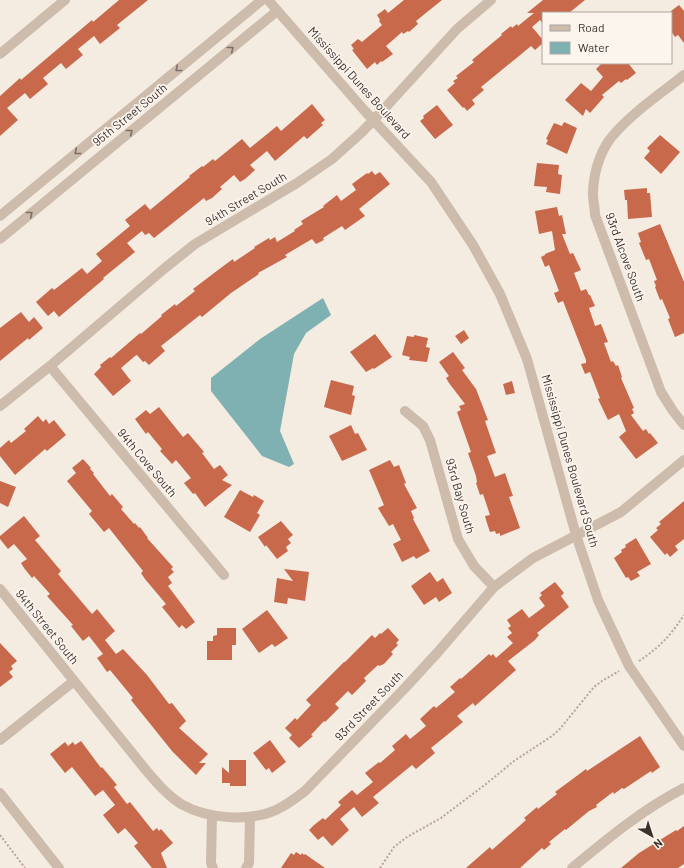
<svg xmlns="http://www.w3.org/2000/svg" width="684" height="868" font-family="Barlow,sans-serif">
<rect width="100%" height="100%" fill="#f4ebe1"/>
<path fill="#7fb0b2" d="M323 298 331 315 306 333 294 354 280 431 294 464 289 467 262 456 211 391V378L260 339Z"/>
<path fill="#c8694b" d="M119 0H148L117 25 120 28 100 44 94 36 78 49 83 55 66 69 61 63 43 78 48 84 30 99 25 93 7 108 18 120 0 136V96L20 78 21 80 92 20 93 22Z
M404 0H442L416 21 418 24 409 32 408 31 403 34 402 32 386 46 393 54 382 62 381 61 377 65 375 62 367 69 352 50 354 49 351 45 358 39 362 42 382 25 379 21 380 20 377 15 385 9 388 13Z
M543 0H585L569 13H543V24L540 20 532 27 543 40V43L535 50 531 46 519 56 481 87 484 90 472 100 475 104 467 111 464 107 463 108 447 90 455 83 453 81 458 78 456 76 474 62 472 60 502 35 501 34 511 26 512 28 517 24 518 26 534 13H527Z
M679 5 684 11V43L678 35 675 37 671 31V11Z
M602 63H628L636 73 627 80 626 79 621 83 619 81 602 95 604 97 590 113 586 109 583 116 565 100 581 83 591 91 603 77 596 69Z
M312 104 325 120 321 123 323 125 307 139 304 136 275 161 267 151 250 165 255 170 245 179 240 182 234 175 220 187 222 189 212 198 206 201 204 198 154 238 149 233 145 235 142 231 127 243 135 252 103 278 104 279 59 317 54 311 48 316 36 302 52 288 54 290 82 268 87 274 102 261 96 254 130 226 125 220 145 204 150 210 190 177 189 176 202 166 203 167 213 159 215 161 242 139 250 148 277 126 281 131Z
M437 105 453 125 435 139 420 121 424 118 423 116Z
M564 122 577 128 567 154 546 144 548 140 546 139 554 123 562 126Z
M660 135 680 152 661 174 644 158 650 151 647 148Z
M537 163 559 165 558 174 562 175 560 194 546 192 547 187 534 186Z
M372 171 375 175 380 172 390 184 359 209 365 216 345 230 342 226 323 238 324 240 316 244 312 239 285 255 287 257 258 273 259 274 231 293 202 317 200 315 161 346 165 351 149 365 145 361 143 362 137 355 135 356 121 368 131 381 113 396 94 374 101 367 100 365 110 357 111 358 140 333 141 334 162 316 161 315 175 304 176 306 195 291 193 289 222 267 233 259 234 262 255 248 254 247 269 238 270 240 275 237 277 242 295 231 294 230 303 224 301 221 324 207 323 206 337 195 341 201 356 190 352 184 367 173 368 174Z
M647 188V193H650L652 217 628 219 627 200H625L624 190Z
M557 207 559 216 562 215 566 234H562L570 254 573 253 581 270 574 273 581 291 586 289 589 295H590L595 306 589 308 595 326 601 324 608 342 604 343 611 362 613 361 616 366 618 365 622 377 621 378 634 408 632 409 634 413 631 415 643 431 646 429 649 434 650 433 658 443 636 459 619 437 626 431 619 414 608 420 598 399 600 398 590 372 585 374 581 364 586 363V360L563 301 558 303 554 293 559 291 549 265 545 267 541 257 545 255V254L555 250 552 231 539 234 535 211Z
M660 224 684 282V333L675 337 668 319 670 318 662 299 660 300 655 287 656 286 654 281 657 280 649 259 646 260 639 243 641 242 638 233Z
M21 312 29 322 34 317 43 328 29 340 28 338 0 361V328Z
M464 330 469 338 461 344 455 336Z
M375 334 392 357 374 369 373 368 366 372 350 352Z
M414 335 428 338 426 347 430 348 427 362 409 360 410 357 402 355 407 336 414 337Z
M453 352 465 368 462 370 476 389 488 420 485 421 496 453 487 456 495 477 505 473 513 496 509 497 520 528 500 536V533L496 534 495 531 490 532 486 520 485 516 490 515 483 494 480 495 476 483 477 482 476 476 468 453 471 452 457 412 461 410 459 406 465 404 449 383 446 378 449 376 439 362Z
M331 380 354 386 352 395 355 396 351 415 324 407Z
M512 381 515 393 506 395 503 384Z
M159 407 183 437 188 433 204 452 202 453 214 469 220 465 228 475 222 480 232 485 205 507 195 493 193 494 184 483 191 478 176 460 172 464 160 451 162 449 148 432 146 434 135 419 146 410 150 414Z
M38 416 43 422 46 419 49 424 54 420 66 435 47 451 45 449 15 475 0 456V448L9 440 11 443 26 431 24 429Z
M351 425 355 434 358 433 367 450 342 461 329 436Z
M83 459 91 468 90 469 94 473 93 474 110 496 112 494 123 507 121 509 134 524 135 523 139 528 140 527 148 538H147L173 567 171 569 174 572 168 577 172 583 168 586 195 622 186 629 182 625 179 628 162 607 166 604 145 579 141 573 143 571 109 528 104 532 89 514 92 511 67 481 76 473 72 468Z
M390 460 394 467 399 465 406 483 404 484 417 508 411 511 414 518 413 519 430 551 416 559 414 556 402 562 393 544 401 540 393 524 389 526 378 508 384 505 369 470Z
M0 481 16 487 8 507 0 503Z
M240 490 253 497 254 495 264 501 257 513 260 515 250 532 224 517Z
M684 501V539L675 546 678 550 670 557 667 553 665 555 650 537 658 530 656 528 661 524 659 522Z
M24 516 40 536 35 540 61 571 58 574 92 614 97 609 115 631 105 640 116 654 123 649 147 675 169 704 172 703 186 721 179 728 208 754 199 763H206L196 775 172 751 131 700 133 698 110 670 107 672 100 662 97 658 103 654 89 636 83 641 71 626 73 625 47 596 50 594 34 576 32 578 24 568 21 563 27 559 14 544 8 549 0 539V536Z
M281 521 293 535 288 539 291 543 286 547 288 551 277 559 266 545 265 547 258 537Z
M636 538 651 564 637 572 640 576 631 581 628 577 626 578 614 558 622 552 621 550 626 547 625 545Z
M284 569 309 572 305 601 288 598 287 604 274 602 277 578 293 581Z
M430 572 437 582 443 578 452 593 439 602 436 597 424 605 411 586Z
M555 582 564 593 561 596 569 607 537 633 539 635 535 640 508 661 516 670 475 706 473 703 457 716 463 722 431 748 435 753 416 769 412 765 373 797 379 803 362 817 354 807 340 819 349 830 332 846 323 836 318 840 309 830 314 825 323 818 325 820 341 805 338 802 352 790 357 795 373 782 365 773 379 762 380 763 395 750 392 746 406 734 410 739 426 726 420 719 434 706 436 708 455 692 450 687 460 678 461 679 489 654 491 656 493 654 496 658 513 643 507 637 512 633 508 628 511 626 507 620 522 609 529 618 545 606 539 598 542 595 540 593Z
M267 610 288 638 275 647 272 644 259 653 242 629Z
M217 628H236V645H232V660H207V641H213V636L217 635Z
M388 628 399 640 396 643 398 645 391 652 393 654 384 664 379 666 378 665 364 678 366 681 352 695 348 691 335 704 339 708 325 722 324 721 311 735 313 736 299 748 289 738 292 735 285 728 295 718 297 720 311 705 306 700 344 662H345L372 635 375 638 380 633 381 634Z
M0 643 17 661 11 666 13 669 9 672 13 677 0 687Z
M640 736 660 767 652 773 651 771 624 789 622 788 614 794 613 792 596 805 597 807 589 811 566 830 565 829 549 842 551 844 544 850 542 848 520 868H466L490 847 492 850 526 820 524 818 537 807 538 809 557 794 555 792 574 778 586 769 587 771Z
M270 740 286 762 272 773 269 768 266 770 253 753Z
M81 741 101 768 102 767 117 785 114 787 127 804 130 802 153 831 157 828 159 831 161 829 173 843 161 853 167 868H152L134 846 138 843 125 828 118 834 103 815 115 805 103 790 95 796 72 767 65 773 50 754 65 742 68 746 73 742 75 745Z
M229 760H246V786H230V783H222V767L229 773Z
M684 826V864L678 868H621L639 853 676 830 677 831Z
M296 852 301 855 302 853 304 855 305 854 325 868H281L291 853 294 855Z"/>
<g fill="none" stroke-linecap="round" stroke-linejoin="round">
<path stroke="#b9a596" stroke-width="2" stroke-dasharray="2 2" stroke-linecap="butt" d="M639 661C660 647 670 636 684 615
M0 835 25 868
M380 868 394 847 407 837 441 818 486 784 514 761 552 736 559 730 594 687 602 681 619 671"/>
<path stroke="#cdbbac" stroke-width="10" d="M268 0 364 110 431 182 473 245 500 294 527 359 576 535 598 600 629 666 684 746
M0 54 65 0
M684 75C659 95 630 114 610 139 599 154 593 176 593 194 593 201 595 208 595 215L661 392 673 411 684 425
M0 216 262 0
M0 239 277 11
M50 366 224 575
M0 406 50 366 165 268 195 244 297 183 332 159 362 132 384 109 457 29 491 0
M405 411 423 426 430 440 458 539 474 566 494 587
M0 589 145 769C156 782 167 795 181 804 207 819 249 822 276 810 287 805 296 798 305 791L405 688 438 652 494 587 533 558 621 512 684 460
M0 740 74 681
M0 793 59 868
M212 815 211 863 213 868
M246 868 249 863 250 817
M572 868C607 839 643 809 684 788"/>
</g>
<defs><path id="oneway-chevron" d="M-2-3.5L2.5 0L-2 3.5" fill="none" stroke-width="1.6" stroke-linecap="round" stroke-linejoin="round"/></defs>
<g stroke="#7d6f65">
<use href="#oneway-chevron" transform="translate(231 49) rotate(-39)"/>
<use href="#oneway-chevron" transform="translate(178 69) rotate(141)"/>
<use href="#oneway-chevron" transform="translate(130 132) rotate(-39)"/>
<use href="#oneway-chevron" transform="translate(77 152) rotate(141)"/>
<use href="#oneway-chevron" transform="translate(30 214) rotate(-39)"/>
</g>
<g text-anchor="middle" stroke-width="3.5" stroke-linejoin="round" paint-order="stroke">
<g font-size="12" fill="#3b302b" stroke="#fbf5ee">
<text transform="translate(359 83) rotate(48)" y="4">Mississippi Dunes Boulevard</text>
<text transform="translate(130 115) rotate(-39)" y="4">95th Street South</text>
<text transform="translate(246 199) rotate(-31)" y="4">94th Street South</text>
<text transform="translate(625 257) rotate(70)" y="4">93rd Alcove South</text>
<text transform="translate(570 461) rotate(74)" y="4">Mississippi Dunes Boulevard South</text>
<text transform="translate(147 463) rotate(50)" y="4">94th Cove South</text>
<text transform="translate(460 496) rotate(74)" y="4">93rd Bay South</text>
<text transform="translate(47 627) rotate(51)" y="4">94th Street South</text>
<text transform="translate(369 706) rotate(-46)" y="4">93rd Street South</text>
</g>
</g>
<rect x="542" y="12" width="130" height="52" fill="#fbf5ee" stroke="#aea6a0"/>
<rect x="550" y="25" width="20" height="6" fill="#cdbbac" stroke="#aea6a0"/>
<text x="578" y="32" font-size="12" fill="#3b302b">Road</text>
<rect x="550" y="42" width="20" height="12" fill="#7fb0b2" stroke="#aea6a0"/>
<text x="578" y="52" font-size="12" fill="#3b302b">Water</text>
<g transform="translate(652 836) rotate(141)" stroke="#fbf5ee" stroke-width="3" paint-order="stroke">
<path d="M0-3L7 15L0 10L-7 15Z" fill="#3b302b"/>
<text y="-6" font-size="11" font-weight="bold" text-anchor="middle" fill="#3b302b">N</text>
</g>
</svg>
